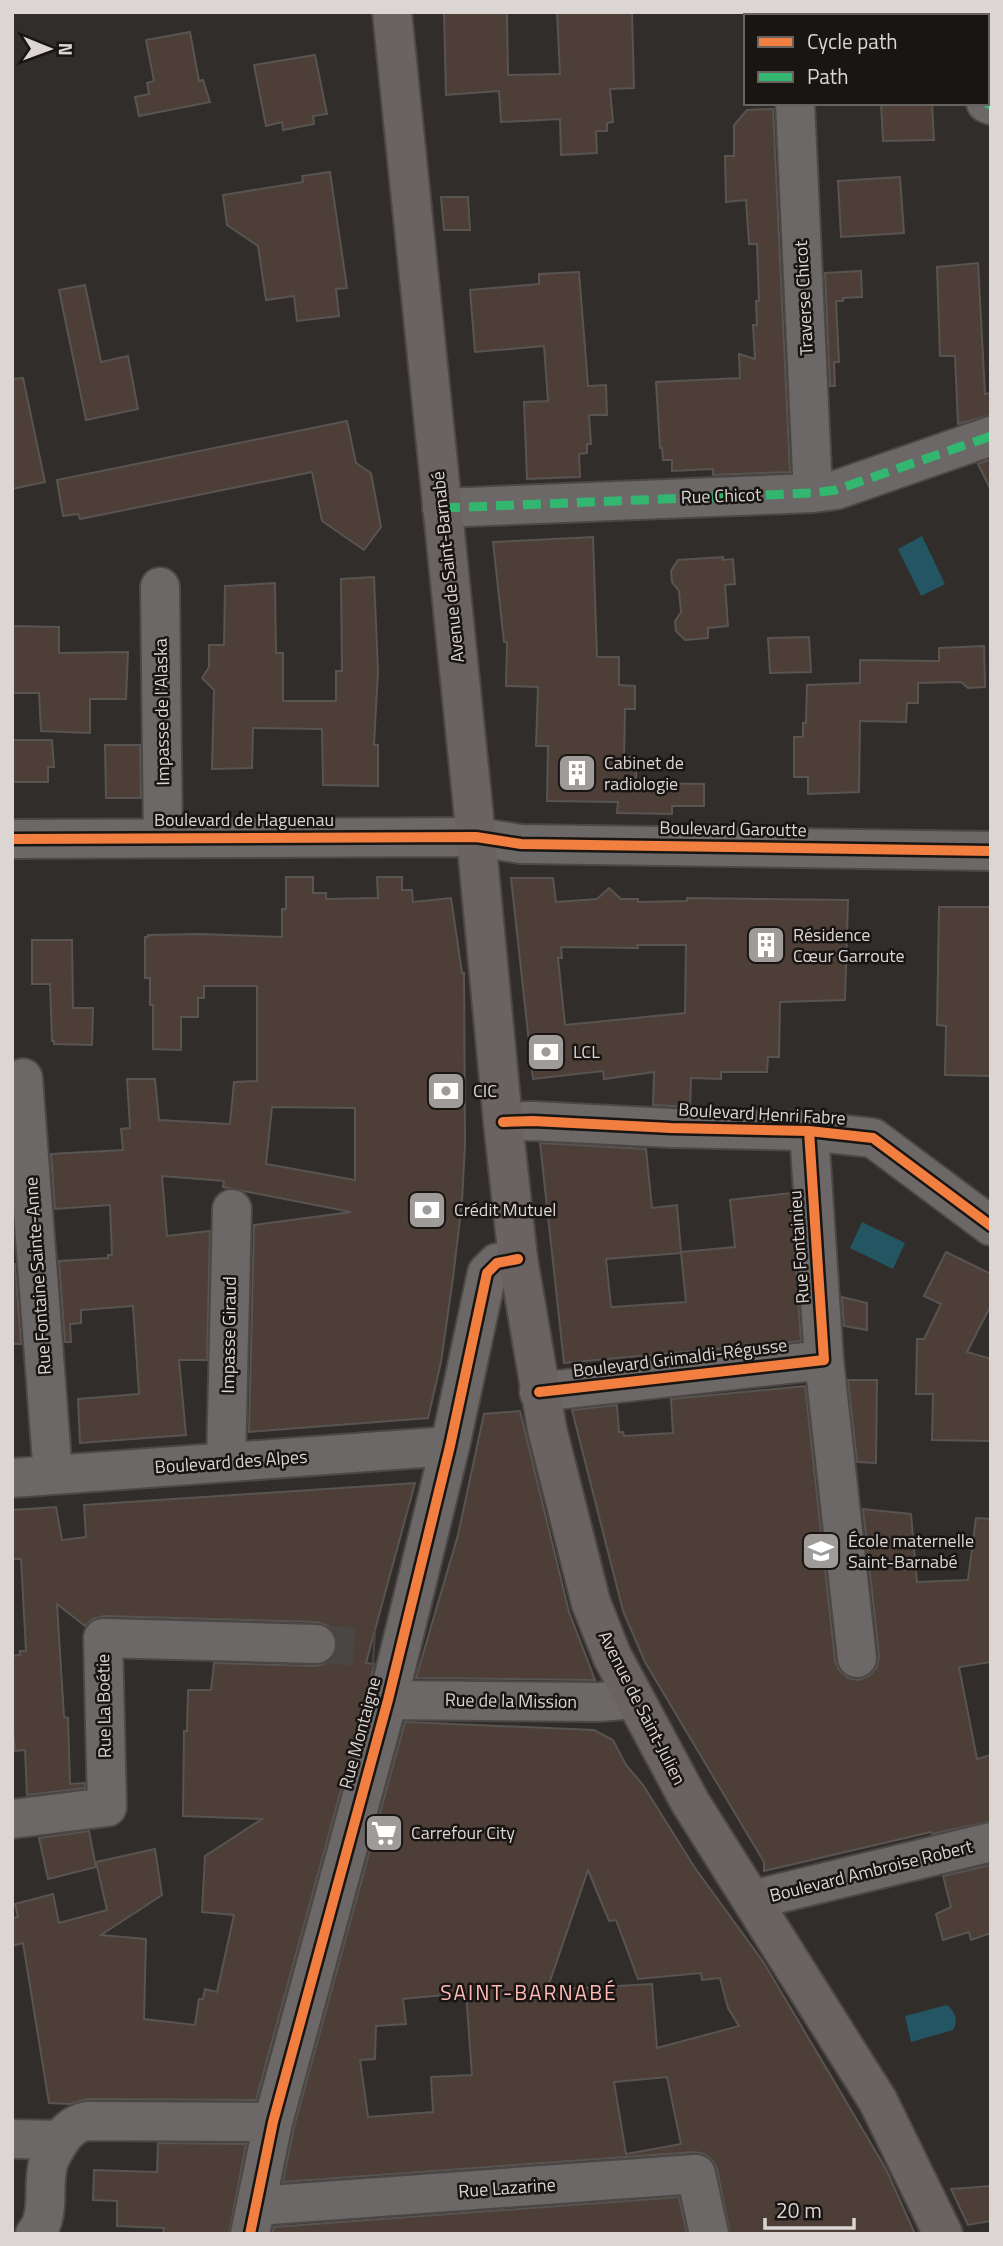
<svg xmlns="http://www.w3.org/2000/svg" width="1003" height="2246" font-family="'Titillium Web',sans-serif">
<rect width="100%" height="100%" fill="#302d2b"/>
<path fill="#444707" d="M862 12H946L943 16H867Z"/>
<path fill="#245563" d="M922 536 945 584 921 596 898 549Z
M862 1222 905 1243 893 1269 850 1248Z
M947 2005C955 2012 959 2020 953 2030L911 2042 905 2016Z"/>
<path fill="#4d3f37" stroke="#575452" stroke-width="2" fill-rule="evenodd" d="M444 12H507L508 75 560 74 557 12H632L634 88 610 89 613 122 607 123V131H596L597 153 561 155 560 119 501 122 499 91 446 95Z
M190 32 199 81 203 80 210 102 139 116 135 97 149 94 147 83 154 81 146 40Z
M315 55 327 114 313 116 314 124 283 130 282 122 266 126 254 65Z
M881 103H932L934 140 883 141Z
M773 109 790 472 713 475V469L672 471V460H663L662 448H660L656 382 740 378 739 354 755 359 753 325H757L756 301H759L757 244H749L746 200 726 202 725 156H734V125L747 110Z
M330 172 347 288 336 289 339 316 297 321 294 296 266 300 258 246 227 225 223 195 303 182 302 176Z
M900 177 904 233 841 237 838 181Z
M441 197H468L470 230H444Z
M978 263 985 394 991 393V415L958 424 955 356H940L937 267Z
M861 271 862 297 843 298V301H836L839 362H834L835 386H830L825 273Z
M579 272 588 386 606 385 607 415H589L591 444H587V453L579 454 580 477 527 479 524 402 548 401 544 346 475 352 470 290 539 284V274Z
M85 285 101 362 128 356 138 409 86 420 59 290Z
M23 378 45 482 12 489V379Z
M347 421 356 463 371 473 381 527 364 550 322 521 312 472 80 519 78 514 63 516 57 480Z
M991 459V490L978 464Z
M593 537 597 657H619V685L635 686V709H625L624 757H636V783L704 784V806H672V814L617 813 618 802 547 801 548 746H536L538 687 506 686 507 642H504L493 542Z
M723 557V560L733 559 735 584 725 585 728 626 708 628V638L685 640 676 631 675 621 681 612 679 591 672 582 671 571 678 560Z
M374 577 378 671 374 745H378V786L323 785 322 729 253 728 252 768 212 769 214 690 202 678 209 667V645H224L225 586 275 583 276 653H283V701H336V671H342L341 579Z
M12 626 59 627V653L128 652 126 699H90V733L41 731 39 693H12Z
M809 637 811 672 770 673 768 638Z
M984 646 985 687 968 688 961 682 918 683V703H907L906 722 860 721 859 792 808 794V777H794V737H803V723H806L807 685 860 683V660L939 661V648Z
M12 740H52L54 767H48V782H12Z
M105 745H140L141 798H106Z
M286 877H313V893H326V899L378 898 377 877H402V890H412L413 902 451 898 462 973H464L465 1145 462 1202 453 1278 441 1362 428 1418 249 1432 254 1225 351 1212 223 1187 224 1181 162 1176 167 1236 210 1231 207 1360H179L186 1435 80 1443 78 1399 139 1394 133 1306 81 1310V1323L70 1324 71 1342H65L59 1261 108 1258V1255H112L110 1205 55 1209 51 1154 123 1150 121 1129 130 1128 127 1079H155L159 1120 230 1124 234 1082 257 1081V986H204V998H198V1017H181V1050L153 1049V1005H150V978H145V937H148V935L201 934 282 937V909H286ZM272 1107 355 1108V1180L266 1164Z
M511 878H553L556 902 597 899 609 888 621 899H638V902L687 901V898L848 900 845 1000 780 1002 779 1057H768L767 1072H721V1079L691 1078 690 1107 653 1105 654 1072 604 1079 603 1071 533 1079ZM637 945H686L685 1013 565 1025 558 958H562L561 947 638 948Z
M939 907H991V1076L945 1075 946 1026 937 1025Z
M32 940H72L73 1008H93L92 1045 54 1044V1041H52L50 984H32Z
M540 1143 646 1149 652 1208 677 1205 681 1252 735 1247 730 1200 791 1193 801 1341 564 1363ZM681 1253 686 1302 611 1307 606 1259Z
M946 1252 991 1274V1305L967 1352 991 1359V1441L932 1440 933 1394H916L917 1339H924L941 1304 924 1296Z
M12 1264H15L21 1344H12Z
M842 1297 867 1303V1330L844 1326Z
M848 1380H877L876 1463 857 1462Z
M805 1386 835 1660 839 1670 848 1678 859 1680 869 1676 877 1667 879 1656 863 1509 911 1514 917 1582 968 1580 976 1518 991 1519V1662L959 1667 977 1759 991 1755V1821L932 1834 931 1832 764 1871V1862L645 1662 623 1611 572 1410 617 1405 619 1432H623L624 1436 673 1433 671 1399Z
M520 1411 569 1612 595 1680 416 1678 458 1535 484 1414Z
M415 1483 366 1663 374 1664 367 1695 256 2100 87 2099 70 2104 49 2103 23 1943 12 1946V1918L18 1917 15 1904 53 1894 59 1923 107 1910 96 1862 155 1849 162 1895 101 1935 146 1939 144 2019 195 2025 199 1999H203L205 1989 217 1992 234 1915 202 1912 205 1856 262 1819 183 1816 184 1731H187L188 1690H211L214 1663 316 1666 326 1663 334 1656 338 1644 335 1634 328 1626 317 1622 104 1616 93 1619 85 1626 57 1604 64 1717 68 1718 70 1784 85 1783V1788L27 1795 25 1750 15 1751 12 1716V1656L20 1655V1651H26L21 1559H12V1510L56 1507 62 1540 86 1537 84 1505Z
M405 1722 594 1730 613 1740 626 1765 643 1785 695 1868 764 1963 886 2169 915 2234H730L717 2169 712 2160 704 2154 695 2152 283 2182 294 2127ZM588 1870 609 1921 616 1920 638 1979 701 1973 702 1980 720 1978 728 2008 739 2026 657 2048 652 1984 547 1990ZM466 1993 472 2075 431 2077 433 2112 368 2117 360 2060 375 2059 376 2026 406 2024 403 1999ZM667 2077 681 2144 626 2154 614 2082Z
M89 1831 96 1867 48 1879 39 1838Z
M991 1865V1933L971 1940 969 1932 943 1940 936 1914 951 1907 943 1876Z
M158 2143 246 2144 229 2234H163L164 2228 117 2226V2201L93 2200 94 2170 157 2172Z
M991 2186V2221L968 2225 951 2189Z
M679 2197 687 2234H272L274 2227Z"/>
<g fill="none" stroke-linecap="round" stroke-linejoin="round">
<path stroke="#4a4644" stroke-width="38" stroke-dasharray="38 19" stroke-linecap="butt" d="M316 1644 375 1648"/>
<g stroke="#4b4846" stroke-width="42">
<path id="minor" d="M791 12V16
M853 12 858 16
M795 103 813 493
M986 103 991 105
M442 508 813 493 836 490 991 436
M160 587 163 838
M12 839 476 837 521 844 991 851
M23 1078 53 1475
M503 1122 533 1121 671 1128 809 1131 873 1138 991 1226
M809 1131 824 1360 857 1658
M539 1392 824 1360
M226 1462 232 1209
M12 1478 450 1446
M388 1700 599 1702 634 1699
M12 1819 107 1807 103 1638 316 1644
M752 1900 991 1842
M12 2139 60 2140
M256 2206 696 2174 709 2234
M35 2234C50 2217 43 2190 47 2169 48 2160 53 2152 58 2144 65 2132 73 2124 87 2121L273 2122
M250 2234 273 2122 388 1700 450 1446 487 1273 497 1263 518 1259"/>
</g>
<g stroke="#4b4846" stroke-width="42">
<path id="major" d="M392 12 476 837 503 1122 518 1259 547 1429 591 1603 612 1656 690 1802 878 2101 943 2234"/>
</g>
<use href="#minor" stroke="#6c6867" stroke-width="38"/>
<use href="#major" stroke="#6b6262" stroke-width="38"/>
<path stroke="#33b770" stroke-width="9" stroke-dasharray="18 9" stroke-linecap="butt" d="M853 12 858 16
M986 103 991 105
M442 508 813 493 836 490 991 436"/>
<g stroke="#181513" stroke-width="15">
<path id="cycleway" d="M12 839 476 837 521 844 991 851
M503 1122 533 1121 671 1128 809 1131 873 1138 991 1226
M539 1392 824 1360 809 1131
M250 2234 273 2122 388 1700 450 1446 487 1273 497 1263 518 1259"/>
</g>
<use href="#cycleway" stroke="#f27e40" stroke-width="10"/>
</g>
<defs>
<g id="building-square" transform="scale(2.0125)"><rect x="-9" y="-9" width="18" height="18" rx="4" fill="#9f9b99" stroke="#181513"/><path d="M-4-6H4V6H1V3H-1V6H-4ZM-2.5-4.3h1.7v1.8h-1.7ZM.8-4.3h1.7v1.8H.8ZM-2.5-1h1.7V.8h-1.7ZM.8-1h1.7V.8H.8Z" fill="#fff"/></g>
<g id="bank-square" transform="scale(2.0125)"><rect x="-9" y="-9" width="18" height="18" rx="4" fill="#9f9b99" stroke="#181513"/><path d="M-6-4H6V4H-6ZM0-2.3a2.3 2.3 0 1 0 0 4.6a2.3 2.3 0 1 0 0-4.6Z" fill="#fff"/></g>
<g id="school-square" transform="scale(2.0125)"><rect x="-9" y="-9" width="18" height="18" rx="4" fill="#9f9b99" stroke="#181513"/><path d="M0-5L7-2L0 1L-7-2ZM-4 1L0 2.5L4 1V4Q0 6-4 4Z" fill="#fff"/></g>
<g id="supermarket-square" transform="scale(2.0125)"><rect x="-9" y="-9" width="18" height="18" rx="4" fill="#9f9b99" stroke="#181513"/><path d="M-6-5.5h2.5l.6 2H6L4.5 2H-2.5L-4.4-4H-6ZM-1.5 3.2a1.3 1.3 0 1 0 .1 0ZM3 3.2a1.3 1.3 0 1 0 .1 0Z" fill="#fff"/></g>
</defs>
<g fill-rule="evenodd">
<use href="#building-square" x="577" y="773"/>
<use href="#building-square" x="766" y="945"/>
<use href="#bank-square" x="546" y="1052"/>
<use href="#bank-square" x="446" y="1091"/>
<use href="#bank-square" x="427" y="1210"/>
<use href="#school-square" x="821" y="1551"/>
<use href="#supermarket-square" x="384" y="1833"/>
</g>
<g text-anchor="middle" stroke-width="5" stroke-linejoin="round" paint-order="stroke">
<g font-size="18" fill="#dbd6d4" stroke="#181513">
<text transform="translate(804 298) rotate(-93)" y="6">Traverse Chicot</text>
<text transform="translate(721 496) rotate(-2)" y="6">Rue Chicot</text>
<text transform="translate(448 567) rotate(-96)" y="6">Avenue de Saint-Barnabé</text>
<text transform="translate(162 712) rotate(-91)" y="6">Impasse de l'Alaska</text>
<text x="244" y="826">Boulevard de Haguenau</text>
<text transform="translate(733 829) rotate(1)" y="6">Boulevard Garoutte</text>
<text transform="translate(762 1114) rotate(3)" y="6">Boulevard Henri Fabre</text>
<text transform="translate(799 1247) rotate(-94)" y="6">Rue Fontainieu</text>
<text transform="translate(38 1276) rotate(-94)" y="6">Rue Fontaine Sainte-Anne</text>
<text transform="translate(229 1335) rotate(-89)" y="6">Impasse Giraud</text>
<text transform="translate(680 1358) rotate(-7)" y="6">Boulevard Grimaldi-Régusse</text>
<text transform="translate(231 1462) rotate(-4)" y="6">Boulevard des Alpes</text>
<text transform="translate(511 1701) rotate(1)" y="6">Rue de la Mission</text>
<text transform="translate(104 1706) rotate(-91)" y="6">Rue La Boétie</text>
<text transform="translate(642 1708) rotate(63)" y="6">Avenue de Saint-Julien</text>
<text transform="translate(360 1733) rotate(-75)" y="6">Rue Montaigne</text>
<text transform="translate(871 1871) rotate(-14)" y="6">Boulevard Ambroise Robert</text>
<text transform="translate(507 2188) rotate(-4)" y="6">Rue Lazarine</text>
</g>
<g font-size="18" fill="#dbd6d4" stroke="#181513" text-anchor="start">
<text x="604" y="769">Cabinet de<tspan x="604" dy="21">radiologie</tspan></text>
<text x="793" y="941">Résidence<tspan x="793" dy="21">Cœur Garroute</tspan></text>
<text x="573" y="1058">LCL</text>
<text x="473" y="1097">CIC</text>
<text x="454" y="1216">Crédit Mutuel</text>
<text x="848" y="1547">École maternelle<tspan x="848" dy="21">Saint-Barnabé</tspan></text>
<text x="411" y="1839">Carrefour City</text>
</g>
<g font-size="21" letter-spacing="2" fill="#ffbab6" stroke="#181513">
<text x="529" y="2000">SAINT-BARNABÉ</text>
</g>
</g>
<rect width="1003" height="2246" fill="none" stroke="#dbd6d4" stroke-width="28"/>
<rect x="744" y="14" width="245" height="91" fill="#181513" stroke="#666260" stroke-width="2"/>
<rect x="758" y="37" width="35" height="10" fill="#f27e40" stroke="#666260" stroke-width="2"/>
<text x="807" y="49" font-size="21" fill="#dbd6d4">Cycle path</text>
<rect x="758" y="72" width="35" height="10" fill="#33b770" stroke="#666260" stroke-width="2"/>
<text x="807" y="84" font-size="21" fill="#dbd6d4">Path</text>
<g transform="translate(49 49) rotate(91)" stroke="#181513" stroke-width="5" paint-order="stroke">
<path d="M0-5L12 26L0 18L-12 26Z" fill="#dbd6d4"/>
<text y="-10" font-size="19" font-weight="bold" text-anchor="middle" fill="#dbd6d4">N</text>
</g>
<path d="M765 2218v10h89v-10" fill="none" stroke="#dbd6d4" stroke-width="3.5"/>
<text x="776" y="2218" font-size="21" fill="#dbd6d4" stroke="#181513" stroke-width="5" paint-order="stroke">20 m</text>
</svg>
